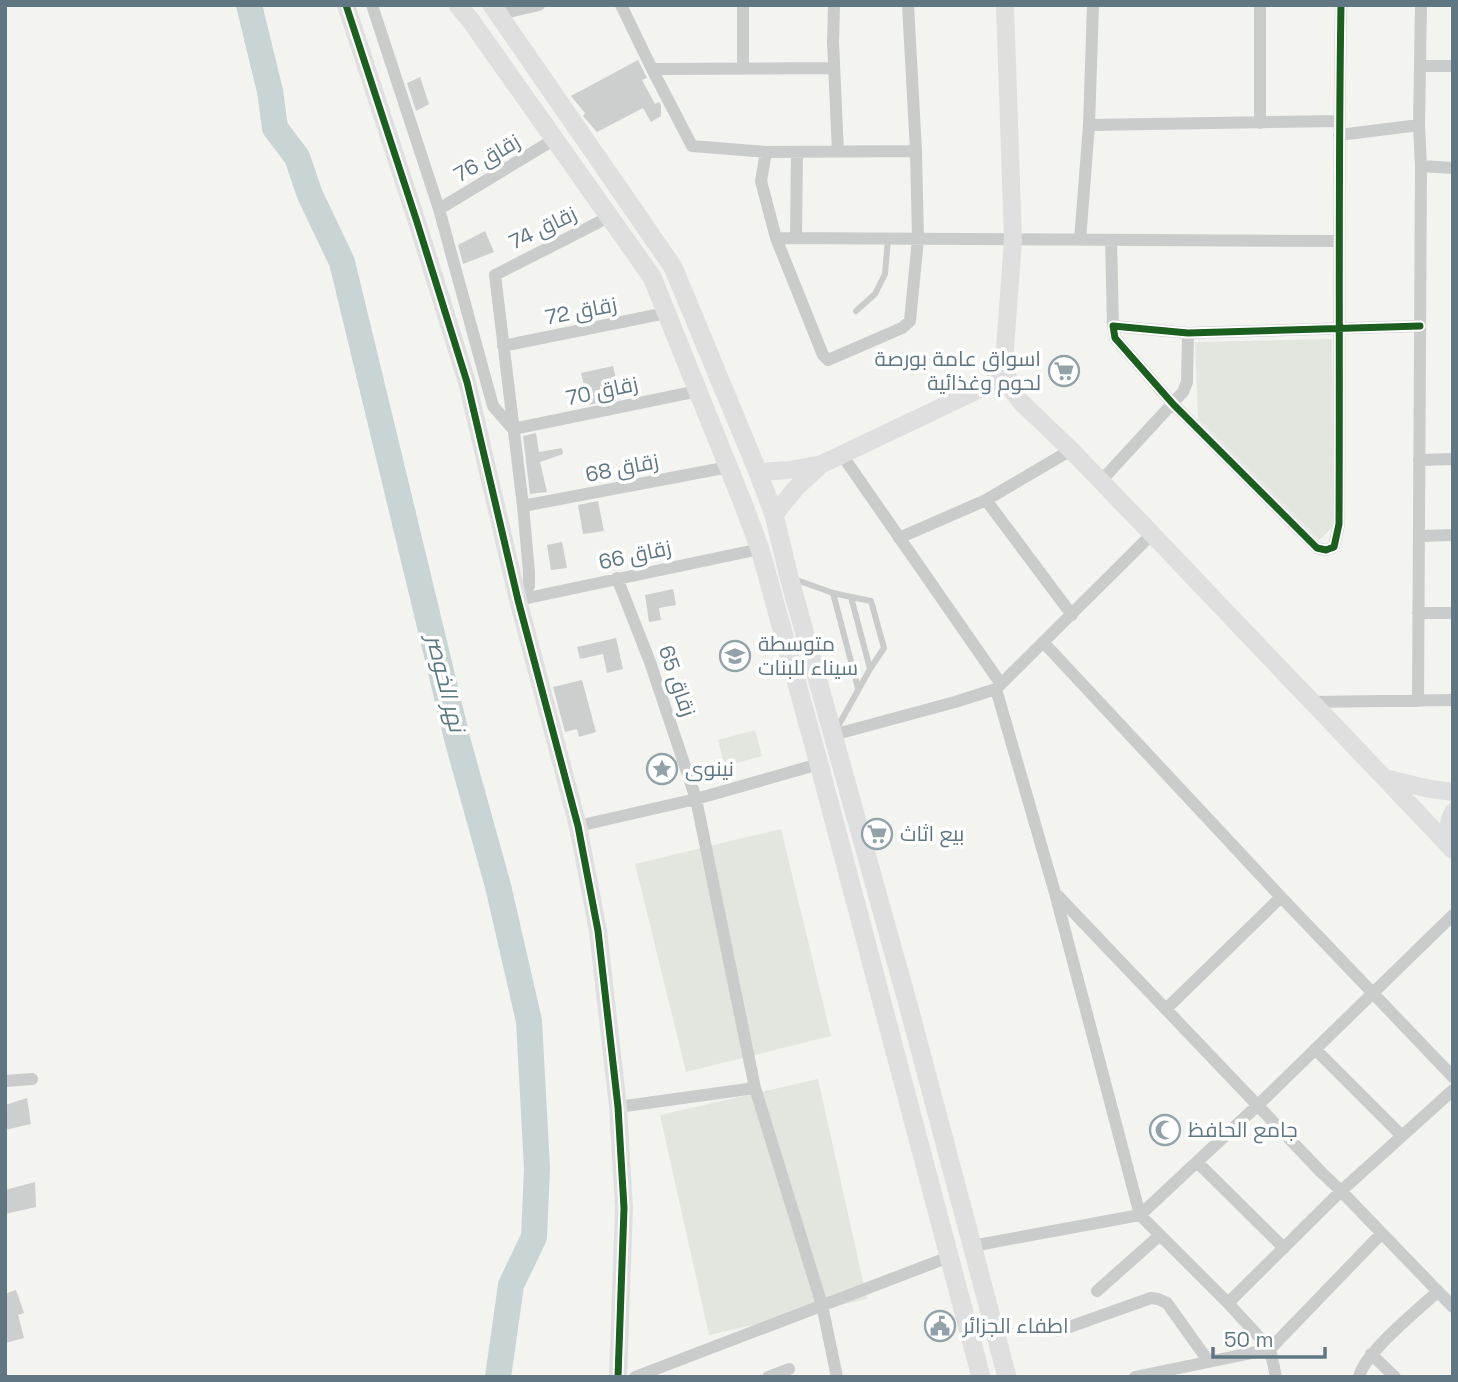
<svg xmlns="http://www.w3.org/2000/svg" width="1458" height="1382" font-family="'Space Grotesk',Cairo,sans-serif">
<rect width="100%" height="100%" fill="#f3f3f0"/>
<path fill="#e3e6de" d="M1332 339 1334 524 1327 533 1319 540 1198 419 1195 342Z
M755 730 762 756 725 766 718 740Z
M781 829 831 1036 686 1072 635 864Z
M818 1079 867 1299 709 1335 660 1115Z"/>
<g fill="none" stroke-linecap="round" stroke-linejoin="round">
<path stroke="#c9d5d5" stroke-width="26" d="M249 5 270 91 275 128 297 157 310 195 342 262 458 742 498 886 529 1021 537 1168 534 1237 511 1285 498 1377"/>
</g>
<path fill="#cdcfce" d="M638 60 647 78 642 80 655 104 659 102 661 105V116L651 122 643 108 597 132 583 116 585 113 571 96Z
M420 77 429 104 416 111 407 83Z
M485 231 494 252 463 264 458 245Z
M613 366 620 398 589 405 581 373Z
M536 433 539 452 562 448 563 454 540 462 547 492 530 494 523 436Z
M598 501 604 531 583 534 578 505Z
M562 542 567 568 551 570 547 545Z
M673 589 676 605 659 608 661 620 649 622 645 595Z
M616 638 623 669 607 673 603 654 580 659 577 647Z
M582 680 596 732 579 737 577 729 565 732 553 687Z
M27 1098 31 1124 5 1130V1105Z
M35 1182 36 1207 5 1214V1190Z
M16 1290 24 1313 18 1315 24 1338 5 1343V1294Z"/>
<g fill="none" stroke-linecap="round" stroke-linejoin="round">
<path stroke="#cacccc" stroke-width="6" d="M856 311 875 294 885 274 888 239
M794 579 833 593 851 597 870 669 837 728
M833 593 858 688
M851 597 871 601 884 648 870 669"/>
<path stroke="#cacccc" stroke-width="12" d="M372 5 439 209 493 406 513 429 698 391
M621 5 652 69 692 146 766 152 916 151
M834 5 833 42 838 152
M1341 5C1338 178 1340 351 1339 524L1334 547 1326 550 1317 548 1173 404 1115 338 1113 326 1188 333 1420 326
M499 14 539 5
M1421 66H1453
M652 69 834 68
M743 69V5
M1260 123V5
M1089 125 1339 121
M1339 135 1419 125
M766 152 761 181 776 238 823 355 828 360 902 328 910 321 918 239 916 151 908 5
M1421 166 1453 168
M439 209 555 139
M776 238 1339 241
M796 238 797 152
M1080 240 1089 125 1093 5
M1111 240 1113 326
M503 346 666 313
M842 455 1001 684
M1419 460 1453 459
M1101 481 1183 392 1187 382 1188 333
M986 500 1072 615
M523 506 729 467
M1419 536 1453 535
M899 538 986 500 1071 450
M617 578 650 662 696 799 755 1088 822 1305 837 1377
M518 600 529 586V572L523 506 495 275 609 217
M518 600 760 549
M1418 613H1453
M1044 643 1281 897 1453 1077
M996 689 1055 893 1140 1215 1228 1303 1270 1349 1276 1377
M1418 701 1421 166 1419 125 1421 5
M1311 702 1453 700
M833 735 955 702 996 689 1152 534
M578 826 696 799 819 764
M1058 896 1322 1173 1341 1191 1453 1307
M1166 1009 1281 897
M1315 1049 1402 1136
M5 1081 32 1079
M618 1107 755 1088
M1197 1162 1284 1248
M972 1246 1140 1215 1258 1105 1453 915
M1097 1291 1160 1235
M1228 1303 1341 1191 1453 1090
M1058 1331 1151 1298 1158 1299 1167 1303 1209 1362
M1371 1354 1395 1377
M635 1377 949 1257
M768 1377 789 1369
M1135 1377 1270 1349 1381 1234
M1359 1377C1364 1354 1415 1312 1434 1295L1437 1290"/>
<path stroke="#dfdfe0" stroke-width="18" d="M346 5 417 222 467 382 518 600 578 826 598 931 618 1107 624 1208 618 1377
M1005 5 1013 240 1004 363 1011 389 1020 401 1071 450 1152 534 1453 850
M758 472 790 470 822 464 1007 376
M774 515 796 488 822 464
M1385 778 1430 789 1453 792
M1452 848C1447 835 1447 825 1453 812"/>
<path stroke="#dfdfe0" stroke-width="19" d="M458 5 471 21 652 277 742 501 760 549 819 764 981 1377
M492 5 673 267 758 472 774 515 789 577 909 1008 1007 1377"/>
<g stroke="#fff" stroke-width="11">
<path id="cycleway" d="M346 5 417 222 467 382 518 600 578 826 598 931 618 1107 624 1208 618 1377
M1341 5C1338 178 1340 351 1339 524L1334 547 1326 550 1317 548 1173 404 1115 338 1113 326 1188 333 1420 326"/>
</g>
<use href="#cycleway" stroke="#1b5e20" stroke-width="7"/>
</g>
<defs>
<g id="supermarket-ring" transform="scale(1.575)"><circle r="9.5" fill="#fff" stroke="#93a2a9" stroke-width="1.5"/><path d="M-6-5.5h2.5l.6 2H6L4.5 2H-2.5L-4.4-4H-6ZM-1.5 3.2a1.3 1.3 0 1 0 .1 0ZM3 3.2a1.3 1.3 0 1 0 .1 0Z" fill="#93a2a9"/></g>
<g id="school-ring" transform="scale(1.575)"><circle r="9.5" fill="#fff" stroke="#93a2a9" stroke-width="1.5"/><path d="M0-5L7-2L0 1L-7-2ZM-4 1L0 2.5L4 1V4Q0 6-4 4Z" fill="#93a2a9"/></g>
<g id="sight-ring" transform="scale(1.575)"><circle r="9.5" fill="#fff" stroke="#93a2a9" stroke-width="1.5"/><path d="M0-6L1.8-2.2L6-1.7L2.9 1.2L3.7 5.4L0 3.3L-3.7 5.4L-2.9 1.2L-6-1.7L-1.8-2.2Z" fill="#93a2a9"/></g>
<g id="mosque-ring" transform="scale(1.575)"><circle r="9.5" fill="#fff" stroke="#93a2a9" stroke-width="1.5"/><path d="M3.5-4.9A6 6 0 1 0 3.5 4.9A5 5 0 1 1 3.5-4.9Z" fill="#93a2a9"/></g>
<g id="civic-ring" transform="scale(1.575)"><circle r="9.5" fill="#fff" stroke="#93a2a9" stroke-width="1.5"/><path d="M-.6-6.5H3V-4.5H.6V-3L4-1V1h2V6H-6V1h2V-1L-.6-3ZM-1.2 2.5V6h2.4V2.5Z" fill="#93a2a9"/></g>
</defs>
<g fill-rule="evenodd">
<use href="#supermarket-ring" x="1064" y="371"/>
<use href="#school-ring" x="735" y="656"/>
<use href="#sight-ring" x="662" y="769"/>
<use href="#supermarket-ring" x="877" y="834"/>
<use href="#mosque-ring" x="1165" y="1130"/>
<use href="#civic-ring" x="940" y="1326"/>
</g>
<g text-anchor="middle" stroke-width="7" stroke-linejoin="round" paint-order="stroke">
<g font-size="21" fill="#607783" stroke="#fff">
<text transform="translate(487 158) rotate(-31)" y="7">زقاق 76</text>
<text transform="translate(543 228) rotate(-26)" y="7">زقاق 74</text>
<text transform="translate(581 311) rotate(-11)" y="7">زقاق 72</text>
<text transform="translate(602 391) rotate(-12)" y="7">زقاق 70</text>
<text transform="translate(622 468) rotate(-11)" y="7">زقاق 68</text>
<text transform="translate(635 555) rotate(-12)" y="7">زقاق 66</text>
<text transform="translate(677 681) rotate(71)" y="7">زقاق 65</text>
</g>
<g font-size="21" fill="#607783" stroke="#fff" text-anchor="start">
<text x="1041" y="366" text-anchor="end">اسواق عامة بورصة<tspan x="1041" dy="24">لحوم وغذائية</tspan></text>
<text x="758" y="651">متوسطة<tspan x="758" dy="24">سيناء للبنات</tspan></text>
<text x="685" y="776">نينوى</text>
<text x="900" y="841">بيع اثاث</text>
<text x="1188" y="1137">جامع الحافظ</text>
<text x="963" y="1333">اطفاء الجزائر</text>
</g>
<g font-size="23" font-style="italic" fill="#5b7b81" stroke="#fff">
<text transform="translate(446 683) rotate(76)" y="8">نهر الخوصر</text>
</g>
</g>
<rect width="1458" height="1382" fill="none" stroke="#607783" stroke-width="14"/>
<path d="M1213 1347v10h112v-10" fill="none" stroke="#607783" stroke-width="3.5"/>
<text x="1224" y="1347" font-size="21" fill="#607783" stroke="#ffffff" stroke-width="5" paint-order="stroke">50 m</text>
</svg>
